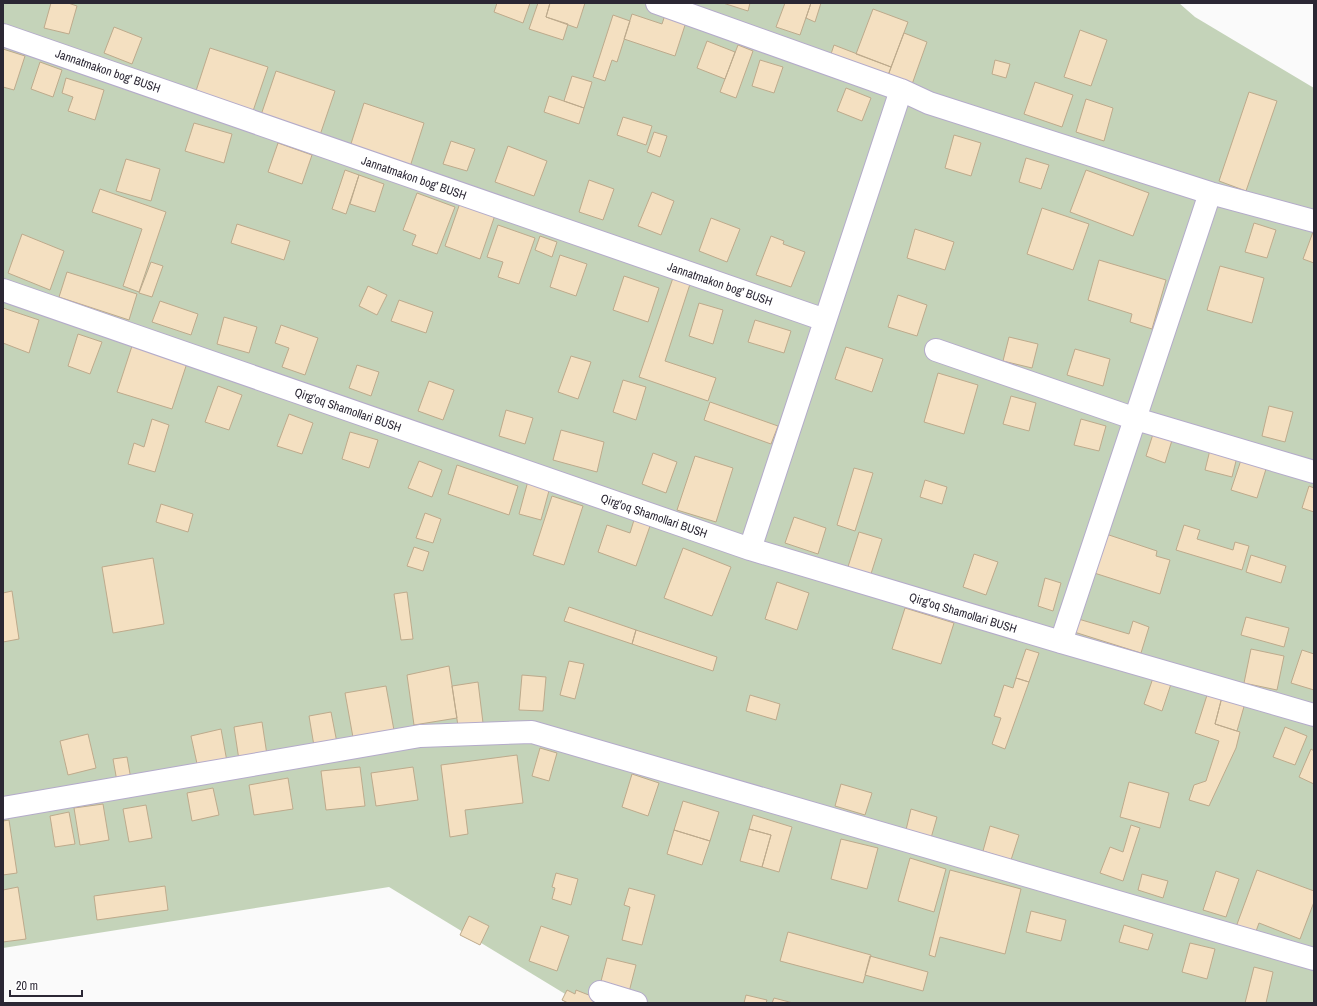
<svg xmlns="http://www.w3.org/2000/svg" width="1317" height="1006" font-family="'Archivo Narrow',sans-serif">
<rect width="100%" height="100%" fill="#fafafa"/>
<path fill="#c4d3b9" d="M3 3H1179L1195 17 1314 88V1003H580L389 887 3 948Z"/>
<path fill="#f4e0c1" stroke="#bdaa8c" d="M51 3H68L77 6 69 34 44 28Z
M497 3H530L523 23 494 12Z
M538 3H550L546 17 568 24 563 40 529 29Z
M550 3H585L577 28 546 17Z
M723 3H750L748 11Z
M785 3H811L800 35 776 27Z
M811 3H821L815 22 806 18Z
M873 9 908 22 891 67 856 54Z
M666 12 687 19 675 56 624 39 632 14 662 24Z
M613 15 630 21 617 62 612 60 605 81 593 77Z
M114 27 142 38 132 64 104 53Z
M1080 30 1107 40 1091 86 1064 77Z
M904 33 927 42 910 90 886 81Z
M707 41 735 52 725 79 697 68Z
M738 45 753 51 736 98 720 92Z
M834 45 891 67 886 81 829 60Z
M210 48 268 67 252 114 195 94Z
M3 49 25 56 14 90 3 87Z
M760 60 783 67 774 93 752 86Z
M995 60 1010 64 1006 78 992 74Z
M40 62 62 70 53 97 31 89Z
M276 71 335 91 319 138 260 118Z
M572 76 592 82 584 108 564 101Z
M66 78 104 90 95 120 68 111 73 97 62 93Z
M1035 82 1073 95 1062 127 1024 114Z
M846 88 871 98 862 121 837 111Z
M1249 92 1277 101 1246 191 1219 181Z
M549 96 584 108 579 124 544 112Z
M1086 99 1113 108 1104 141 1076 132Z
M364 103 424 123 409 170 349 150Z
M623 117 652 126 646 145 617 135Z
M194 123 232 134 224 163 185 151Z
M654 132 667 136 660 157 647 152Z
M954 135 981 143 971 176 945 168Z
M451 141 475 149 467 171 443 164Z
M278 143 312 155 302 184 268 172Z
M508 146 547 161 534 196 495 182Z
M1026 158 1049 165 1041 189 1019 182Z
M126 159 160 169 151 201 116 191Z
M345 170 359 175 346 214 332 209Z
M1086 170 1149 193 1133 236 1070 212Z
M359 175 384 184 375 212 350 204Z
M589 180 614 189 603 220 579 212Z
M100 189 166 212 139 292 123 286 142 229 92 212Z
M652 192 674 201 661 235 638 226Z
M417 193 455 207 437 254 412 245 416 235 403 230Z
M460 203 495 215 480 259 445 246Z
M1042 208 1089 224 1073 270 1027 254Z
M711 218 740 229 727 262 699 251Z
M1254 223 1276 230 1267 258 1245 252Z
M237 224 290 241 284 260 231 243Z
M498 225 535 238 519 284 498 277 503 262 487 257Z
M915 229 954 242 945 270 907 258Z
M1313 232H1314V263L1303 259Z
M22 234 64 251 50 290 8 273Z
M540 236 557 242 552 257 535 250Z
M771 236 784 241 783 244 805 252 791 287 756 275Z
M560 255 587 264 576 296 550 287Z
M1099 260 1166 280 1152 329 1130 322 1132 314 1088 300Z
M151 262 163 266 152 297 139 293Z
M1220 266 1264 278 1252 323 1207 310Z
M67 272 137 294 129 320 59 297Z
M675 272 692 278 665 361 716 378 708 401 639 377Z
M624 276 659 288 648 322 613 310Z
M368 286 387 295 377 315 359 306Z
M898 295 927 305 917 336 888 327Z
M399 300 433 312 426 333 391 321Z
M160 301 198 314 191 335 152 322Z
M699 303 723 310 713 344 689 336Z
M3 308 39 320 29 353 3 343Z
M224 317 257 327 249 353 217 344Z
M755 320 791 331 784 353 748 342Z
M281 325 318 338 305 375 282 367 289 348 275 343Z
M78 334 102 342 90 374 68 366Z
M1009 337 1038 344 1032 368 1003 361Z
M132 346 187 363 172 409 117 392Z
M846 347 883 359 872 392 835 379Z
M1075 349 1110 359 1103 386 1067 375Z
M571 356 591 362 578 399 558 392Z
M357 365 379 372 371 396 349 388Z
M938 373 978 385 964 434 924 422Z
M623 380 646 387 636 420 613 412Z
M429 381 454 390 443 420 418 411Z
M218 386 242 395 229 430 205 422Z
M1011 396 1036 403 1029 431 1003 424Z
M710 402 778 426 771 444 704 420Z
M1269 406 1293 412 1285 442 1262 436Z
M506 410 533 418 525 444 499 436Z
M289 414 313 423 302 454 277 446Z
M152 419 169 425 155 472 128 464 134 443 144 447Z
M1081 419 1106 426 1099 451 1074 445Z
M561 430 604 442 597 472 553 460Z
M1154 431 1173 437 1165 463 1146 456Z
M350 432 378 440 369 468 342 459Z
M1211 446 1238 453 1232 477 1205 470Z
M653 453 677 462 666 493 642 484Z
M695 456 733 468 716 522 677 510Z
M1241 460 1266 469 1257 498 1231 490Z
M419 461 442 470 432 497 408 488Z
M457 465 518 486 509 515 448 494Z
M854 468 873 473 855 531 837 525Z
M925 480 947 487 942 504 920 497Z
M528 481 550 487 541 520 519 514Z
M1309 486 1314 488V512L1302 508Z
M552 496 583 506 564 565 533 555Z
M161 504 193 514 188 532 156 522Z
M425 513 441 519 433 543 416 538Z
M794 517 826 528 818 554 785 543Z
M634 520 650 526 636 566 598 552 607 525 630 533Z
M1184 525 1200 530 1197 539 1233 550 1235 542 1249 546 1242 570 1176 550Z
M859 532 882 539 870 577 847 570Z
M1100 532 1157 551 1156 556 1170 560 1160 594 1088 571Z
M414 547 429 552 423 571 407 566Z
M683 548 731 567 712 616 664 598Z
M974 554 998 562 986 595 963 587Z
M1251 555 1286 566 1281 583 1246 572Z
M153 558 164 624 113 633 102 567Z
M1045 578 1061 583 1053 611 1038 606Z
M777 582 809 593 797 630 765 619Z
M12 591 19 639 3 642V593Z
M407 592 413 639 401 640 394 594Z
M569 607 636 630 632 644 564 621Z
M905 608 954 623 941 664 892 649Z
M1246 617 1289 628 1284 647 1241 635Z
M1075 618 1129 634 1133 621 1149 627 1141 653 1071 631Z
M636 630 717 657 713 671 632 644Z
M1026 649 1039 653 1029 682 1016 678Z
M1251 649 1284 656 1277 690 1244 683Z
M1302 650 1314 654V690L1291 683Z
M569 661 584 664 575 699 560 695Z
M449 666 457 718 414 725 407 675Z
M522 675 546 677 543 711 519 710Z
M1016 678 1029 682 1005 749 992 744 1001 718 994 716 1004 685 1013 688Z
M1153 678 1171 684 1162 711 1144 704Z
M478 682 483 723 458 726 452 686Z
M386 686 395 736 354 743 345 693Z
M1208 692 1222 697 1215 724 1240 732 1236 748 1209 806 1189 800 1194 785 1206 781 1219 741 1195 733Z
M750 695 780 704 776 720 746 711Z
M1222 697 1245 703 1237 731 1215 724Z
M331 712 338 748 315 752 309 716Z
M262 722 267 755 239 760 234 727Z
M1285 727 1307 736 1295 765 1273 757Z
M221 729 228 767 199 773 191 736Z
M88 734 96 768 68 775 60 741Z
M540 748 557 753 549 781 532 776Z
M1311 749 1314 751V784L1299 777Z
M517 755 523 803 465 810 468 834 450 837 441 765Z
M127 757 132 785 118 787 113 759Z
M360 767 365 806 326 810 321 771Z
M413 767 418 800 376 806 371 773Z
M632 774 659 783 648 816 622 807Z
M288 778 293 809 254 815 249 785Z
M1129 782 1169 793 1160 828 1120 817Z
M841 784 872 793 865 815 835 806Z
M213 788 219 815 192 821 187 793Z
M683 801 719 812 710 841 674 830Z
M103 804 109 840 80 845 74 808Z
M146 805 152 838 129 842 123 809Z
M911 809 937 817 931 838 906 830Z
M69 812 75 844 55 847 50 816Z
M753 815 792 827 779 872 762 867 771 835 749 829Z
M9 820 17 873 3 875V821Z
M1131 825 1140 828 1123 881 1100 873 1110 847 1123 852Z
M990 826 1019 835 1011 860 983 851Z
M749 829 771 835 762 867 740 861Z
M674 830 710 841 702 865 667 854Z
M841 839 878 848 867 889 831 879Z
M910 858 946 869 934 912 898 901Z
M950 870 1021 889 1005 954 940 937 935 957 929 955Z
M1257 870 1314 891V902L1300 939 1259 923 1255 934 1236 927Z
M1216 871 1239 879 1226 917 1203 910Z
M556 873 578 879 571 905 552 899 555 888 552 887Z
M1142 874 1168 881 1163 898 1138 890Z
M165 886 168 910 97 920 94 896Z
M18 887 26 939 3 942V890Z
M629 888 655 895 642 945 622 940 630 907 624 905Z
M1031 911 1066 920 1061 941 1026 932Z
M469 916 489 926 480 945 460 935Z
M1124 925 1153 934 1148 950 1119 942Z
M541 926 569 936 557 971 529 961Z
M788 932 871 955 863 983 780 961Z
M1190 943 1215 949 1207 979 1182 972Z
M870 956 928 972 923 991 865 975Z
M607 958 636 965 629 992 600 985Z
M1254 967 1273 972 1266 1003H1245Z
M567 990 575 994 576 990 599 999 597 1003H568L562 1000Z
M746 995 767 1000 766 1003H744Z
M774 998 793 1003H772Z"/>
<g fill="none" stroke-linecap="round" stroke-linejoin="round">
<g stroke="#b4abca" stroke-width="24">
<path id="minor" d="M657 3 901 90 929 103 1210 193 1314 221
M3 35 825 320
M3 290 750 549 1061 642 1314 715
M936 350 1136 419 1314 472
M750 549 901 90
M1061 642 1210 193
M3 808 420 736 532 732 1314 959
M600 992 636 1003"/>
</g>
<use href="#minor" stroke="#fff" stroke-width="22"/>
</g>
<g text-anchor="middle" stroke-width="3" stroke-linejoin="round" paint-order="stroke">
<g font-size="12" fill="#2b2734" stroke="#fff">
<text transform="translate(108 71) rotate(19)" y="4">Jannatmakon bog' BUSH</text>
<text transform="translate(414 178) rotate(19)" y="4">Jannatmakon bog' BUSH</text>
<text transform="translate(720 284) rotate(19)" y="4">Jannatmakon bog' BUSH</text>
<text transform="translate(348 410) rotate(19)" y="4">Qirg'oq Shamollari BUSH</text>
<text transform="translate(654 516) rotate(19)" y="4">Qirg'oq Shamollari BUSH</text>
<text transform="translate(963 613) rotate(17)" y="4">Qirg'oq Shamollari BUSH</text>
</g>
</g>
<rect width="1317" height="1006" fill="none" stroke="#2b2734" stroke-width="8"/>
<path d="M10 990v6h72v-6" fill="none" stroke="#2b2734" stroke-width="2"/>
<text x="16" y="990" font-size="12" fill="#2b2734" stroke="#ffffff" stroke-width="3" paint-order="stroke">20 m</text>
</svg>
